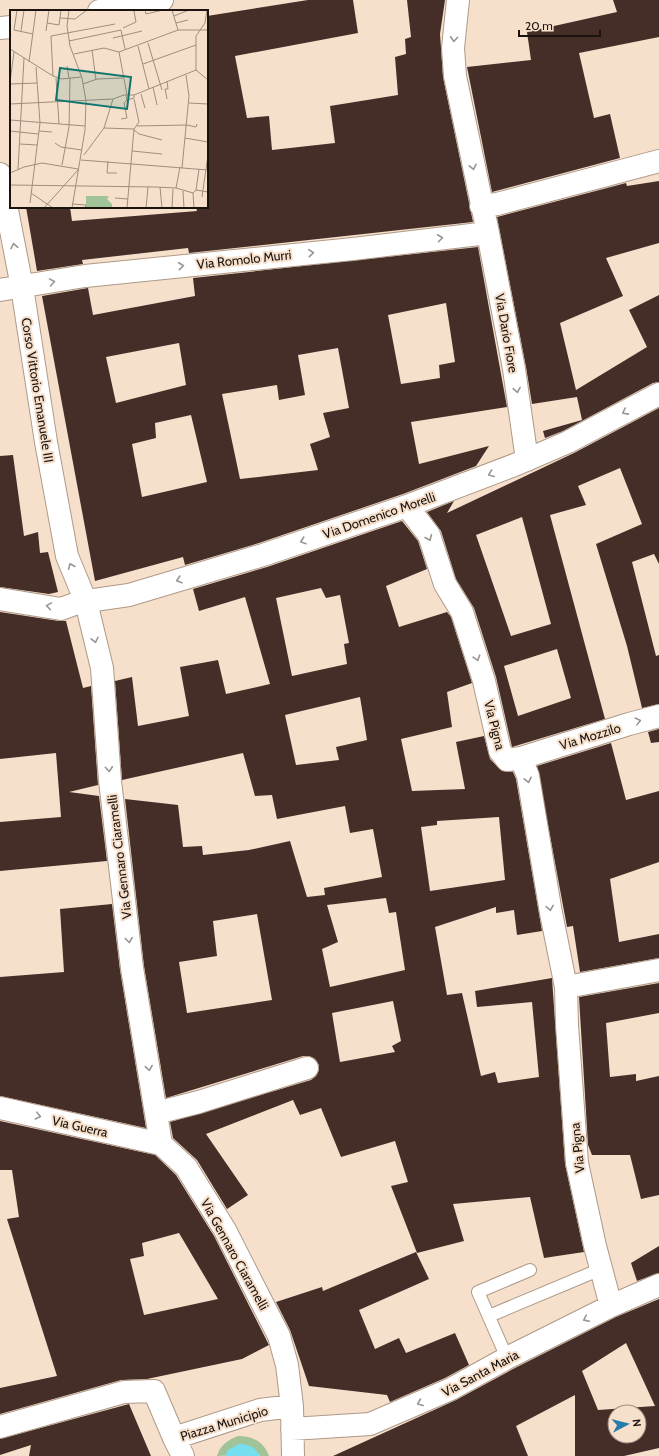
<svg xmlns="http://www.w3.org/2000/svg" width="659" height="1456" font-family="Cabin,sans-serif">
<rect width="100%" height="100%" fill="#f6e0cc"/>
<path fill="#a0c398" d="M238 1436C253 1436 264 1442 269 1456H260L259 1454 217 1456C220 1445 228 1440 238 1436Z"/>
<path fill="#77deef" d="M239 1444C249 1444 255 1447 260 1456H225L228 1450Z"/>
<path fill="#452e28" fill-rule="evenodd" d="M308 0H353L358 33 235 56 247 118 269 116 272 150 335 143 330 106 398 95 395 57 406 54 405 39 411 37 407 0H445L440 34 443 77 473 222 189 253 188 248 82 260 83 264 37 271 26 207H70L72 221 197 211 196 207H207V16Z
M613 0H659V37L579 53 594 118 610 114 620 158 492 192 467 67 531 60 527 32 617 12Z
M659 181V243L606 258 623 296 560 323 576 390 647 347 629 310 659 295V382L653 383 563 431 545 438 543 431 582 420 577 397 532 404 526 367 497 217 626 183 627 186Z
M478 247 507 407 411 422 419 464 489 446 476 466 403 494 259 543 185 565 183 557 95 581 42 296 88 288 93 315 195 296 193 278ZM446 303 455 362 439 365 440 378 401 384 388 315ZM179 343 186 385 116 403 106 357ZM338 348 349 408 323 413 330 437 310 444 318 470 240 479 222 394 277 385 279 400 305 395 298 355ZM191 415 207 482 142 497 132 444 156 438 155 423Z
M659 408V564L654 554 632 562 656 656 659 655V704L642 708 627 646 596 544 642 524 620 468 578 486 586 505 550 515 605 719 512 747 496 677 474 608 456 579 441 531 427 512 454 501 447 513 574 453ZM522 517 551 624 511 636 476 535ZM557 649 571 698 518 716 504 666Z
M13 455 24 536 38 532 40 553 48 552 58 592 49 594 0 587V456Z
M402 521 418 541 427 569 386 586 399 627 447 612 451 617 472 683 447 692 452 727 401 739 412 791 465 789 456 742 484 736 490 759 502 771 513 772 516 779 542 931 517 935 514 910 496 913V907L435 927 447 995 462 993 481 1076 495 1072 498 1083 539 1077 532 1002 477 1007 475 991 552 978 565 1164 584 1252 544 1258 530 1197 453 1204 464 1241 417 1253 391 1186 408 1182 395 1141 341 1157 321 1108 300 1115 293 1100 206 1134 248 1195 227 1209 197 1160 173 1138 170 1122 311 1080 316 1076 319 1070V1065L315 1059 309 1056H303L166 1098 144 966 125 799 178 805 183 847 202 846 203 855 249 850 290 841 307 897 325 895 324 888 382 877 373 829 350 833 345 806 277 819 272 795 255 796 243 753 122 780 115 681 132 677 138 726 189 716 180 667 218 660 226 694 270 684 245 597 199 611 193 589 267 567ZM321 588 326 598 340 595 349 643 344 644 347 664 292 676 276 598ZM360 697 367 740 336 747 339 760 296 765 285 715ZM499 817 505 880 430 891 421 827 437 825V821ZM386 898 389 913 396 912 405 970 330 987 322 949 338 942 327 905ZM257 914 272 1000 187 1013 179 962 217 956 213 921ZM393 1001 401 1041 392 1046 395 1052 340 1062 332 1013Z
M0 612 59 621H66L83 688 91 686 98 785 69 792 99 796 107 861 0 871V822L61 817 56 753 0 759Z
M659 729V742L651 743 648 732Z
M611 743 626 800 659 791V862L610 879 619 942 659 934V958L580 972 573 926 567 927 537 766Z
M112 904 120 970 146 1128 0 1096V977L64 972 60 909Z
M659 983V1013L606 1023 610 1077 636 1074V1081L659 1076V1195L641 1199 630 1155H592L588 1145 579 997Z
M0 1121 155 1155 176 1175 214 1236 269 1345 242 1359 147 1379 121 1380 0 1414V1388L57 1376 7 1219 19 1217 12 1170H0ZM179 1233 218 1299 144 1315 130 1259 144 1256 142 1243Z
M659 1246V1273L637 1281 631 1263Z
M416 1252 429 1279 359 1310 375 1349 399 1338 406 1353 455 1333 469 1365 445 1378 390 1402 387 1395 309 1386 290 1330 276 1302 322 1287 323 1291Z
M659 1299V1448L624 1456H575V1395L516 1426 528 1456H333L456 1400 513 1369 616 1317ZM626 1343 655 1406 598 1410 582 1371ZM615 1412H639V1436H615Z
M129 1404 151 1456H29L31 1445 0 1455V1439Z"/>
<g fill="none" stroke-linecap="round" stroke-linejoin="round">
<g stroke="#ae9987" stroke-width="14">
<path id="lane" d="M489 1316 601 1269
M507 1358 478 1292 530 1270"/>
</g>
<g stroke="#ae9987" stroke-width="24">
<path id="street" d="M458 0 453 48 455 76 488 233 514 369 527 460
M99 11 162 0
M0 28 11 27
M0 174 22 287 46 442 67 556 86 602 102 668 110 781 132 968 161 1144 186 1167 225 1230 279 1336 287 1365 292 1406 293 1456
M481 206 497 204 659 161
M0 290 85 276 353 249 488 233
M407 506 429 535 445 584 462 612 484 681 500 751 507 760 521 758 528 776 551 913 566 987 567 1025 577 1163 595 1246 611 1306
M0 599 61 609 80 602 129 595 263 555 407 506 517 464 568 442 659 394
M521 758 629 724 659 716
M566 987 659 970
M0 1108 161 1144
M156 1113 199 1102 307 1068
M0 1427 124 1392 154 1391 174 1438
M292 1429 370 1424 451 1389 507 1358 611 1306 659 1285
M183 1456 174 1438 260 1410 292 1406"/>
</g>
<use href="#lane" stroke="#fff" stroke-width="12"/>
<use href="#street" stroke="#fff" stroke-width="22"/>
</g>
<defs><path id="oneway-chevron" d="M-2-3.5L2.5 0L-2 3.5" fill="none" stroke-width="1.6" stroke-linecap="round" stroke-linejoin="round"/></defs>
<g stroke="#989592">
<use href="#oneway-chevron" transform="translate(454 39) rotate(94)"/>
<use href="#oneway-chevron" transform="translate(473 167) rotate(78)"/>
<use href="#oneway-chevron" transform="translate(440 238) rotate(-7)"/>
<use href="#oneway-chevron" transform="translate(14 246) rotate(-101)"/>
<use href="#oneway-chevron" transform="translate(311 253) rotate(-5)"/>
<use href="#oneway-chevron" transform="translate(181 266) rotate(-6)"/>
<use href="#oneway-chevron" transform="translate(52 282) rotate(-10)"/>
<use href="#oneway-chevron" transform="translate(517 390) rotate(81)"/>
<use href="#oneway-chevron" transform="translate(625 412) rotate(152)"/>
<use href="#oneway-chevron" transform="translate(491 474) rotate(159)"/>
<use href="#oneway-chevron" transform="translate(429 538) rotate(67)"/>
<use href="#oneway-chevron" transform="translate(303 541) rotate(162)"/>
<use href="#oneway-chevron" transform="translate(71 566) rotate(-113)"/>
<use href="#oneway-chevron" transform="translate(179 580) rotate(163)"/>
<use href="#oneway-chevron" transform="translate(49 606) rotate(-171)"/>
<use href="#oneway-chevron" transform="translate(95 640) rotate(77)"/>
<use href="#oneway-chevron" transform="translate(477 658) rotate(72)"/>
<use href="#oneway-chevron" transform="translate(638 721) rotate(-14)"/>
<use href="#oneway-chevron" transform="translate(109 769) rotate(86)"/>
<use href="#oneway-chevron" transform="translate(528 780) rotate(78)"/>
<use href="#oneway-chevron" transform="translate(550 908) rotate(80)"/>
<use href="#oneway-chevron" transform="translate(129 940) rotate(83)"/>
<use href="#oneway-chevron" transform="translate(149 1068) rotate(81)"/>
<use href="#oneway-chevron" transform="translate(38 1116) rotate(13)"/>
<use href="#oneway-chevron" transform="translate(586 1319) rotate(154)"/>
<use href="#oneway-chevron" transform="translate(420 1403) rotate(157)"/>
</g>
<g text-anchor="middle" stroke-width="4" stroke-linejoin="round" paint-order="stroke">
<g font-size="13" fill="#1b130d" stroke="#f6e0cc">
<text transform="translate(244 259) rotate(-6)" y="5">Via Romolo Murri</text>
<text transform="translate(507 333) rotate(80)" y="5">Via Dario Fiore</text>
<text transform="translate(38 390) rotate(81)" y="5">Corso Vittorio Emanuele III</text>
<text transform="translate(379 515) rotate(-19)" y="5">Via Domenico Morelli</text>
<text transform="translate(495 725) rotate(76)" y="5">Via Pigna</text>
<text transform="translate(590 736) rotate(-17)" y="5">Via Mozzilo</text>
<text transform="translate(119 857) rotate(-97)" y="5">Via Gennaro Ciaramelli</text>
<text transform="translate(80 1126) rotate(13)" y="5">Via Guerra</text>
<text transform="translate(577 1148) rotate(-96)" y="5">Via Pigna</text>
<text transform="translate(235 1254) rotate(61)" y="5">Via Gennaro Ciaramelli</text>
<text transform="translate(480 1373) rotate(-28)" y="5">Via Santa Maria</text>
<text transform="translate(224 1423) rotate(-17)" y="5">Piazza Municipio</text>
</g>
</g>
<g transform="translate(10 10)">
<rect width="198" height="198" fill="#f6e0cc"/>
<path d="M76 186H99L97 189 102 194V198H76Z" fill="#a0c398"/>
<path fill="none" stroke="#9e8e80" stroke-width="1" d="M7 0 4 20 23 24M59 0 57 16 60 36 72 68 76 91 75 120 62 198M135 0 136 4 153 0M162 0 168 20M164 6 179 0M50 8 65 9 77 0M37 13 49 15 51 0M166 13 178 10M113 18 126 12 124 1 126 0M11 21 14 0M36 21 39 0M103 28 132 21M59 31 111 20 115 39M138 33 152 80M128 36 139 79M0 39 43 66 52 69 71 67M82 40 86 70M109 42 168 20H198M109 42 117 85M64 44 94 38 109 42M19 52 26 0M133 54 186 35M57 56 59 68M186 60V26L195 13 197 0M186 60 198 70M43 66 41 26 105 14M46 68 49 114M157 71 158 79H155L157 89M0 72 4 42M0 74 27 73M73 74 87 69 113 68M143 77 147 95M131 84 135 98M124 85 186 60M179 93 198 94M0 94 103 89 114 85H124V88L117 90 116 85M111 109 117 108 114 93 117 90M0 110 75 116M177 115 186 117 187 114M127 116 177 115M94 118 124 119M124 119 129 112 124 89M124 120 129 124 152 130M0 121 28 124M29 121 42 122M175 128 198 132M45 133 51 137 72 140M10 134 27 135M122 141 152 144M74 145 94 118 103 89M71 150 198 160M98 151 97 163H107M52 155 59 117 60 68M172 158 179 86 176 65M8 160 14 48M0 163 14 157 32 153 68 159M0 175 145 177 166 178 183 183M150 177 152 198M166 178 170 157M186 180 189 159M173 181 174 198M21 183 43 198M183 183 186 180 198 182M183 183 184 198M192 187 198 145M105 188 118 189M20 193 30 113 26 57M62 194 76 195 75 198M34 198 68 160M117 198 124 119M136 198 138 177M162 198 163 179"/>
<path fill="#0f766e" fill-opacity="0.15" stroke="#0f766e" stroke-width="2" d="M50 58 121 67 117 99 46 90Z"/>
<rect width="198" height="198" fill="none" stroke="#1b130d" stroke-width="2"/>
</g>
<g transform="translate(627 1424) rotate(83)"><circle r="19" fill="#f6e0cc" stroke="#9e8e80"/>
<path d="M0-3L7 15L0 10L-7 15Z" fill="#287cac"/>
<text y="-6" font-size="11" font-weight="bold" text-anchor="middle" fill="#1b130d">N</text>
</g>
<path d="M519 30v6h81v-6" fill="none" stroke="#1b130d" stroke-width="2"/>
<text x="525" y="30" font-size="12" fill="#1b130d" stroke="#f6e0cc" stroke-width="3" paint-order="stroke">20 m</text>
</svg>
